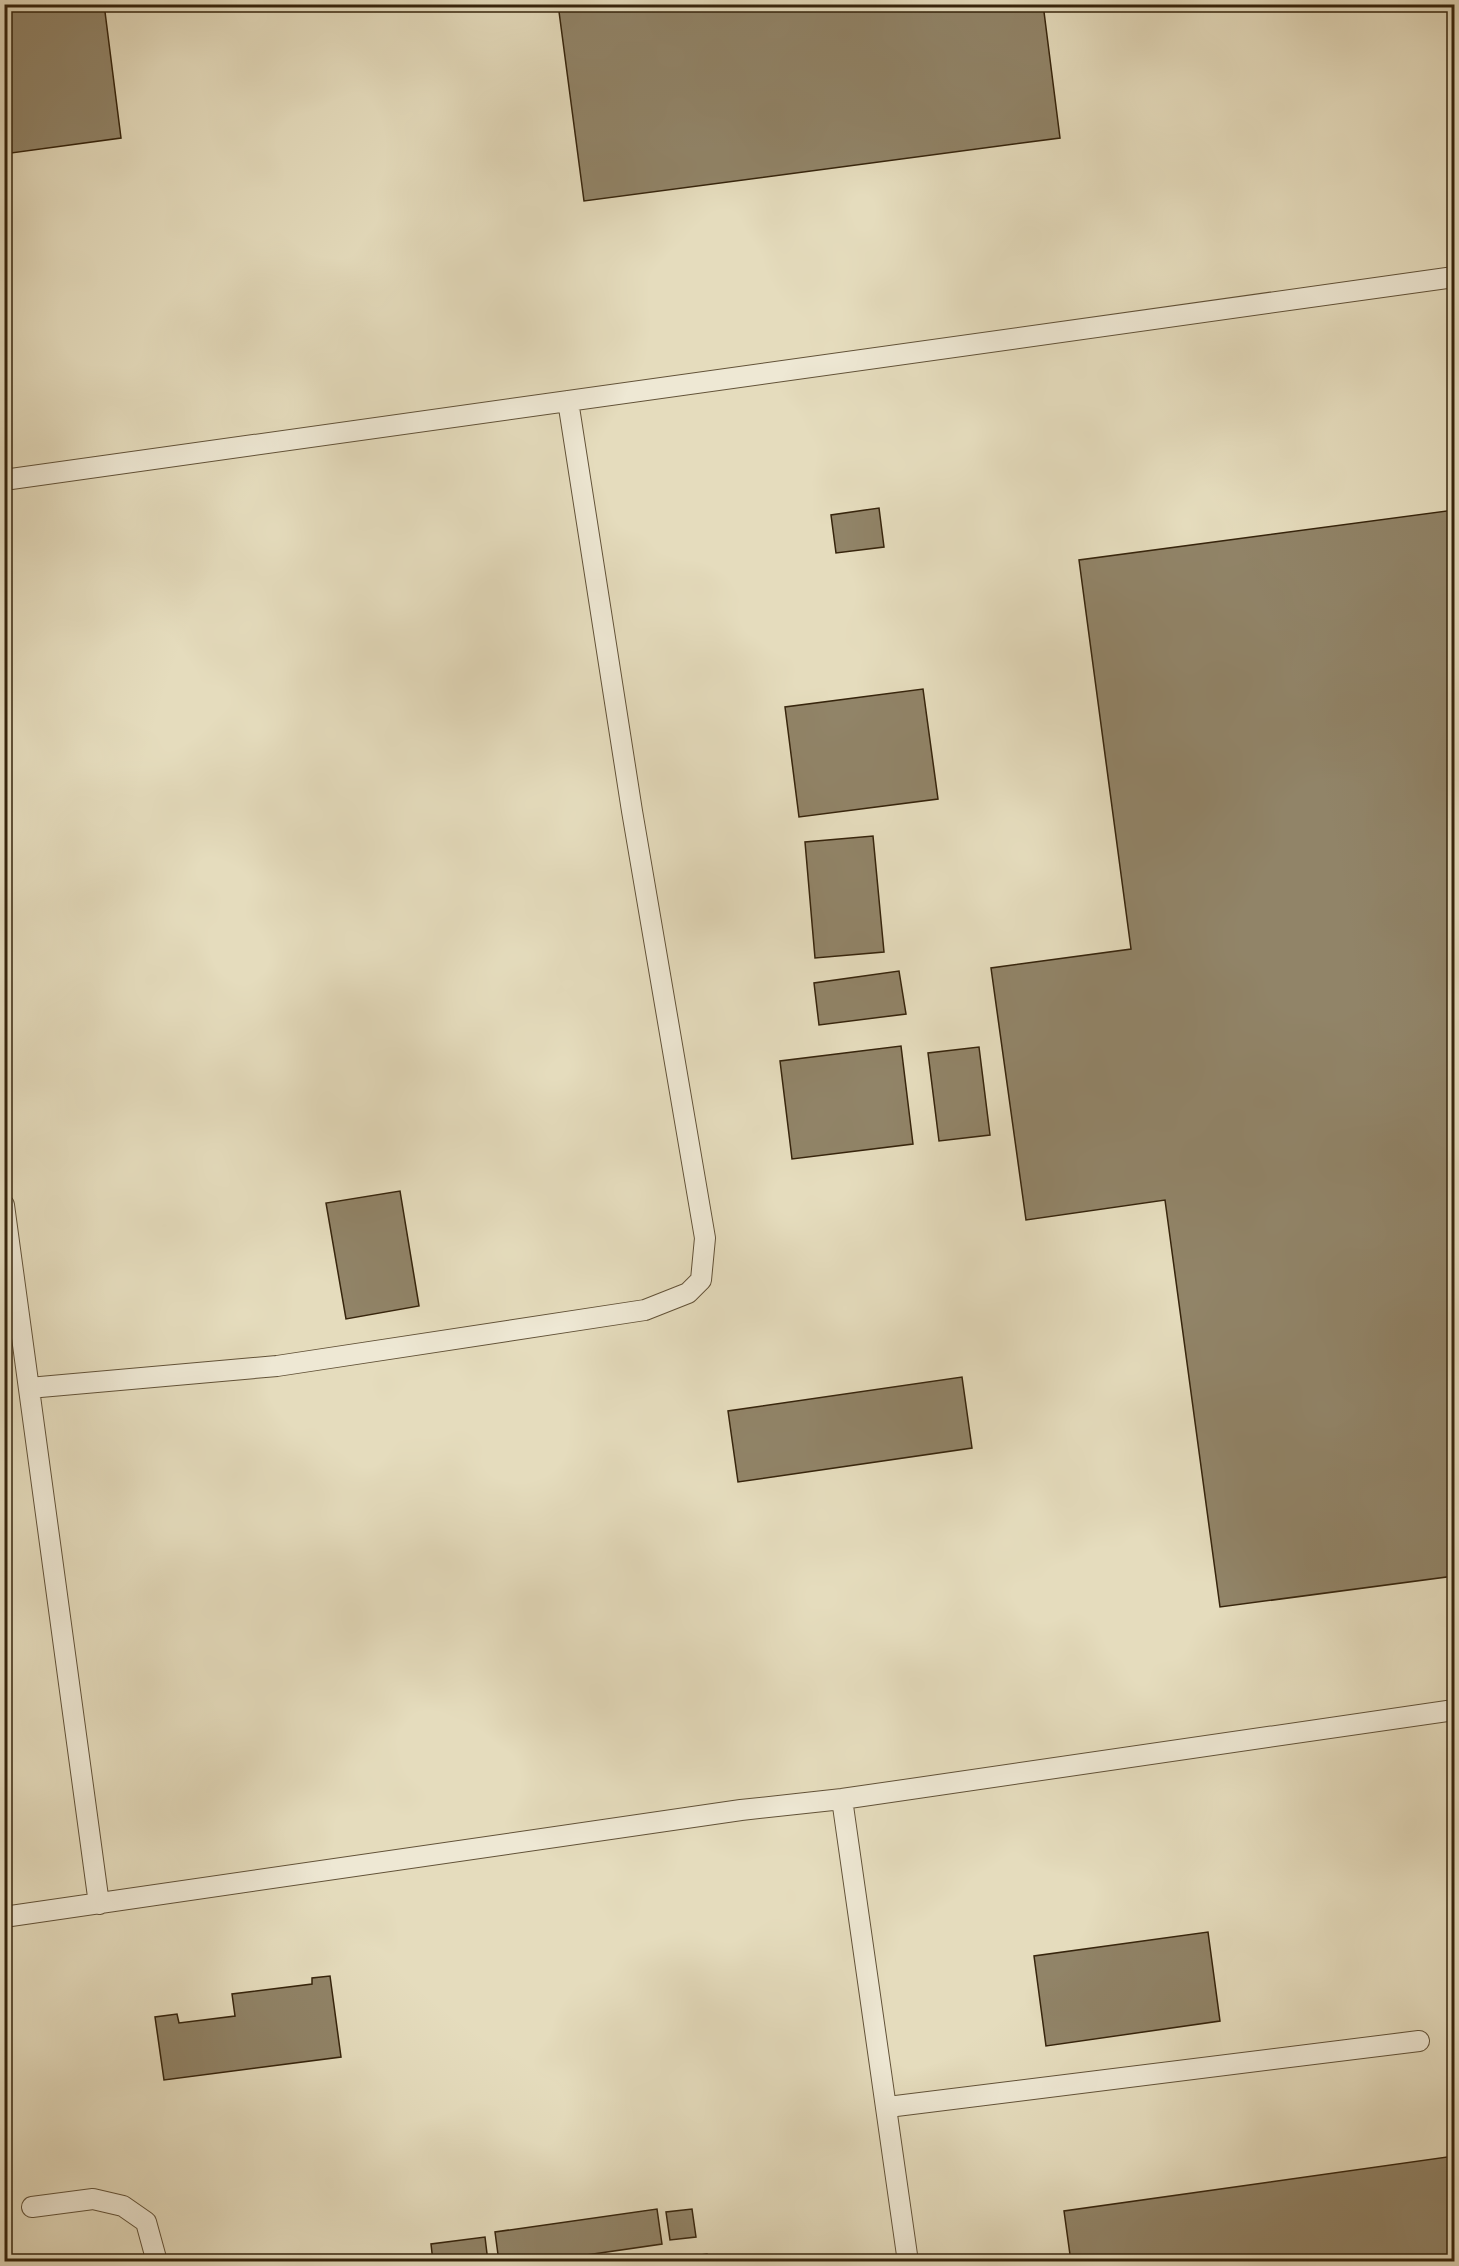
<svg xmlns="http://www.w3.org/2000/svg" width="1459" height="2266" font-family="Alegreya,serif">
<rect width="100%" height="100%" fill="#e5dcbd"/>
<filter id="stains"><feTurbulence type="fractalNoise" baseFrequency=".00333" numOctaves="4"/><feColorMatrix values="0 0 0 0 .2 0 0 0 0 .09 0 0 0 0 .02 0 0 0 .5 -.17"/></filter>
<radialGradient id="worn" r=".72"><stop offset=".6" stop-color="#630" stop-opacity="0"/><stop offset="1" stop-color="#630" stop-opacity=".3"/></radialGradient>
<path fill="#918468" stroke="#36240c" stroke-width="1.5" d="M4 4H104L121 138 4 154Z
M558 4H1043L1060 138 584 201Z
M879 508 884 547 836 553 831 515Z
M1454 510V1576L1220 1607 1165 1200 1026 1220 991 968 1131 949 1079 560Z
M923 689 938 799 799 817 785 707Z
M873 836 884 952 815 958 805 842Z
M899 971 906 1014 819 1025 814 983Z
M901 1046 913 1144 792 1159 780 1061Z
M979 1047 990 1135 939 1141 928 1053Z
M400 1191 419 1306 346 1319 326 1203Z
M962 1377 972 1448 738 1482 728 1411Z
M1208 1932 1220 2021 1046 2046 1034 1956Z
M330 1976 341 2057 164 2080 155 2017 177 2014 179 2023 235 2016 232 1994 312 1984V1978Z
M1454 2156V2262H1071L1064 2211Z
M657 2209 662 2244 538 2262H499L495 2232Z
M692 2209 696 2237 670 2240 666 2212Z
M485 2237 488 2262H433L431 2244Z
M707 2254 708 2262H648Z"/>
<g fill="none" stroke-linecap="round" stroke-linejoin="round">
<g stroke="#625238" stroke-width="22">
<path id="service" d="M4 480 1454 277
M4 1205 99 1904
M29 1388 277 1366 645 1310 688 1293 701 1280 705 1238 632 811 568 401
M842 1799 908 2262
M4 1917 741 1810 842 1799 1454 1710
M888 2107 1419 2041
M32 2207 93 2199 123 2206 146 2222 157 2262"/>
</g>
<use href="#service" stroke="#eee8d4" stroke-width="20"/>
</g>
<rect width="1459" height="2266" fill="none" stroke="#e5dcbd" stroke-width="24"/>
<rect x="6" y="6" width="1447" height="2254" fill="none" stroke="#36240c" stroke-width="3"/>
<rect x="12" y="12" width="1435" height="2242" fill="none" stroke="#36240c" stroke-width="1.5"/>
<rect width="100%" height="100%" filter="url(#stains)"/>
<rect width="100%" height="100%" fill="url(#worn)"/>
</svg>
